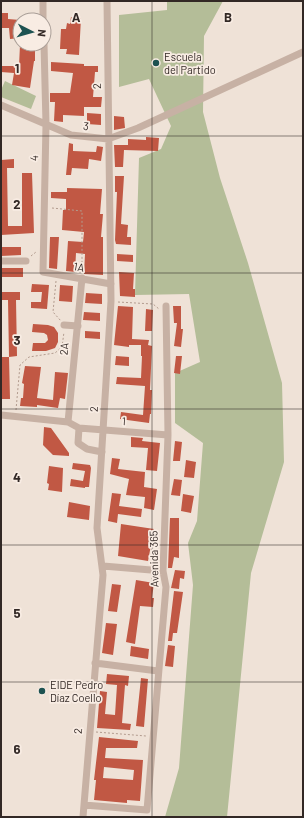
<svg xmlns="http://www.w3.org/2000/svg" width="304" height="818" font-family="Barlow,sans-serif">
<rect width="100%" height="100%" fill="#efe2d7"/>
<path fill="#b4bd98" d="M167 1H223L204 36 203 112 220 178 248 263 282 383 284 462 251 573 227 817H165L179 768 193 585 188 543 197 521 203 443 175 423V373L200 362 189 294 135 295 139 158 161 149 171 126 149 79 119 87V15L167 10Z
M5 81 36 96 31 109 1 97V90Z"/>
<path fill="#c15844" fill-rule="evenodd" d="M1 13H8V19L20 20V38L10 39 9 28H1Z
M71 17 81 18 79 55 66 54 67 49H60L61 29H66L67 23 70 24Z
M20 45H35V61H34L30 88 12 85 14 73 1 72V66H19Z
M51 62 84 64V66H98V72H95L93 97H102L101 107H84V116L63 115V122L54 121 55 102H50V93H70L73 73 51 71Z
M87 113 101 114V125L87 124Z
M114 116 124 117 125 128 114 130Z
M146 137 159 138 158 151 124 150 123 167H115L114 145H128V139L146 140Z
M69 143 73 144V151L96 152 97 146 103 147 101 161 89 159 88 169 72 168 71 175H66Z
M14 159V168H7L8 226H22V173H32L34 233 1 235V160Z
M115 176H124L121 224 128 225 127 237H131V245L116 244 115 240 117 192H115Z
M67 188 102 189 100 214H103L101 237H103V275L84 274 85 254 76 253 75 272 66 271 68 241 83 242 84 232 62 230 63 210H66V199L51 198V192H67Z
M50 237H59L57 269 49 268Z
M1 247H21V255L1 256Z
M117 254 133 255V262L117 261Z
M1 268H23V277H1Z
M119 272 134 273 133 289H135V297L120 296Z
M32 284 49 285 47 309 31 308V302H41L42 292H31Z
M60 285 73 286 72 302 59 301Z
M1 292H20V300H16L17 356 9 357 8 300H1Z
M86 293 102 294V304L85 303Z
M118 306 133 307 132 339 149 340 148 345 152 346 150 390H152L151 414H150L149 423 120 419 121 412 143 415 145 386 116 384 117 377 141 378 142 356H141V345H129V347L114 345Z
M173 306H181V329H183L181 347 174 346 177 323H174Z
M146 309 153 310 152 331H145Z
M84 312 100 313V321L83 320Z
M33 324 48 325 54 327 58 333V342L55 348 46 351H32L33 343H45L48 340 47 335 44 333 32 332Z
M85 331 100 332V339L85 338Z
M116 356 129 357V366L115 365Z
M176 356H182L180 374 174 373Z
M1 357H9L10 399H1Z
M25 366 41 367 37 398 53 400 55 372 68 373 65 399 60 398 58 408 37 405V407L20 406 21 398H23L24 384 22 383Z
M44 427 51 428 69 453V456L53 455 43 445Z
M131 437 143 438 142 441 160 443 157 471 146 470 148 448 131 447Z
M175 441 182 442 180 461H173Z
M112 458 120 459 118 469 145 472 144 487 157 489 154 510 144 508 145 497 126 495 129 479 110 474Z
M186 460 196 462 194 478 184 477Z
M73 463 90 465 91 468 89 487H85V488L70 486 71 479 83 481 85 471 72 469Z
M49 466 63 468 62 492 48 490 49 484 47 483Z
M174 479 182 480 180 496 171 495Z
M112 493 121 494 119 506 142 509 141 517 118 514 117 523 108 521Z
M183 494 194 496 191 513 181 511Z
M69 502 90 506 89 520 67 517Z
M170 518H179V558L174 557 172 568H168Z
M121 524 154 529 148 561 118 556Z
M175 570 185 571 184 579 180 578 179 589 171 588Z
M136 580 154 583 152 598H154L153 607 140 606 135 644 126 642Z
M112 584 121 585 117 612 108 611Z
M174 591 183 592 177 633H173L172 641H168Z
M106 623 117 624 113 655 102 653Z
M168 645 175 646 173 667 165 666Z
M131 646 149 649 148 659 130 656Z
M107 674 129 676 128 686 125 685 122 723 131 724 130 730 97 728 100 691 107 692 105 714 115 715 117 685 106 684Z
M141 678 148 679 144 727 136 726Z
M99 737 138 741 137 748H106L105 758 143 760 140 801 127 800V803L94 800 96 780H94ZM104 767 134 770 133 780 103 778Z"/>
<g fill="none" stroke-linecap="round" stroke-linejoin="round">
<path stroke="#b29b8e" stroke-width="1" stroke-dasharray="2 2" stroke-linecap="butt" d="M52 208 82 211V272
M31 256 36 252
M56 281 53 312 61 321
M118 302 153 304 159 309
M16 410 20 365 29 357 55 353 62 347 64 332
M96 732 146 736"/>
<path stroke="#c7b1a4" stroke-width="7" d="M43 1V20
M44 44 46 124 43 272 111 284
M1 105 71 135 108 139 138 128 303 52
M1 261H26
M64 325 78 326
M1 415 68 422 79 428 168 435
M68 422 82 278
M79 428 78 443 87 449 102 452
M103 566 163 571
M95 663 158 671
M84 805 147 810 166 587 163 571 168 435 166 306
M83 817 103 575 97 528 111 301 107 1"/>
</g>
<path fill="none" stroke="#322825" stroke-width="1" stroke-opacity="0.55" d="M152 1V817M1 136H303M1 273H303M1 409H303M1 545H303M1 682H303"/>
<g fill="#1d5251" stroke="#f8ece3" stroke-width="1.5">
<circle cx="156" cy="63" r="4"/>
<circle cx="42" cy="691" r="4"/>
</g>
<g text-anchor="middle" stroke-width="3.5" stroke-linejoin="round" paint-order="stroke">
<g font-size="11" fill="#322825" stroke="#f8ece3" text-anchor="start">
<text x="164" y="61">Escuela<tspan x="164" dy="13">del Partido</tspan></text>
<text x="50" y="689">EIDE Pedro<tspan x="50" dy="13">Díaz Coello</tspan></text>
</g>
<g font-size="11" fill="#322825" stroke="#f8ece3">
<text transform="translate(97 86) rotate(-91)" y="4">2</text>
<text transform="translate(86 126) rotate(6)" y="4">3</text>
<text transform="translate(34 158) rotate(-88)" y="4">4</text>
<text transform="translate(79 267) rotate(10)" y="4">1A</text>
<text transform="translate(64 349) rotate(-85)" y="4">2A</text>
<text transform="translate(94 409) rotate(-87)" y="4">2</text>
<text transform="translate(124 421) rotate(3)" y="4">1</text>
<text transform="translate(154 559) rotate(-91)" y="4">Avenida 365</text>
<text transform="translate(78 731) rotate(-86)" y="4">2</text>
</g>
</g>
<g font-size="13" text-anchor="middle" font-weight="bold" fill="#322825" stroke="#f8ece3" stroke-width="3.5" stroke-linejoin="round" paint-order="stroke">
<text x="76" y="22">A</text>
<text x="228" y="22">B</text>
<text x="17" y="73">1</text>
<text x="17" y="209">2</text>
<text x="17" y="345">3</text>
<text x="17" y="482">4</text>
<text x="17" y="618">5</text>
<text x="17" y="754">6</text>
</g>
<rect width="304" height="818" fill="none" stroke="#322825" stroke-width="4"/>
<g transform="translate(32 32) rotate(96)"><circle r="19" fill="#f8ece3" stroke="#a99e97"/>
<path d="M0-3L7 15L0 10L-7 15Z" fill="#1d5251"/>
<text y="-6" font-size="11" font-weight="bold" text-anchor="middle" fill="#322825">N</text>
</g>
</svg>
